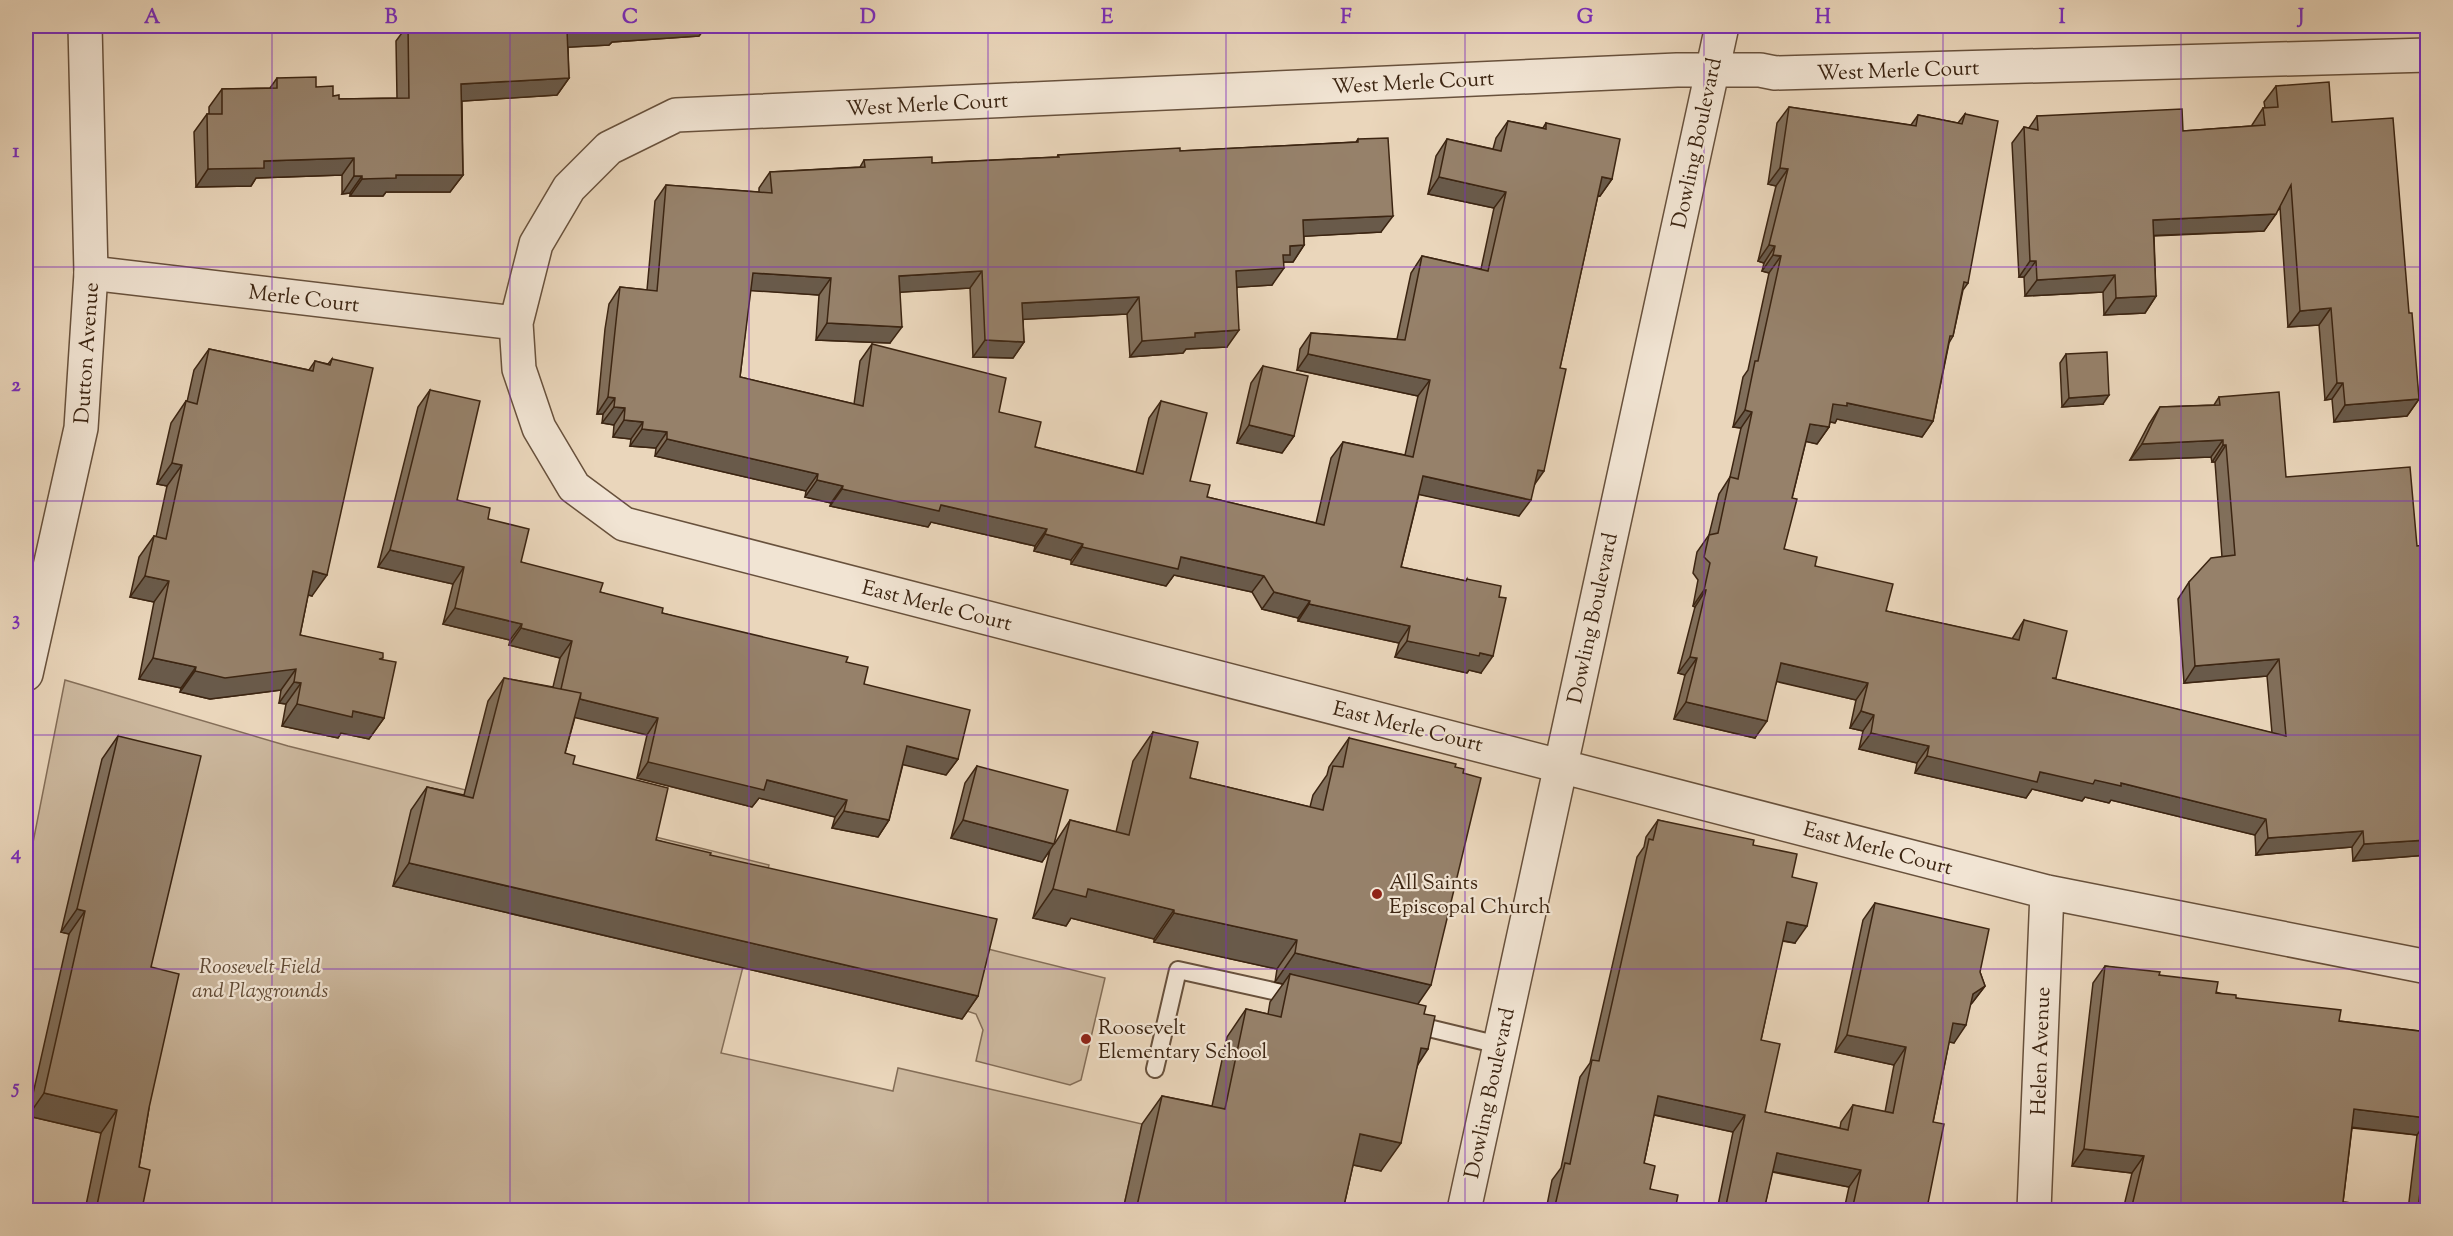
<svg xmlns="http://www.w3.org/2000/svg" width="2453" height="1236" font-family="'Sorts Mill Goudy',serif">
<rect width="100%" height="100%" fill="#ead6bb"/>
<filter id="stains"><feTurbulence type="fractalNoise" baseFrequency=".00333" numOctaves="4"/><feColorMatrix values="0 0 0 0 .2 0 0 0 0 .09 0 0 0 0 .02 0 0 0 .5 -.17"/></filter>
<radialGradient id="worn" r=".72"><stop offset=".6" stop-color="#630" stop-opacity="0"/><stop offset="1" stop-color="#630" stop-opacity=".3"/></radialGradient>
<path fill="#ccb89e" stroke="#846e58" stroke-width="1.5" d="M65 680 288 746 769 865 721 1053 893 1091 898 1068 1142 1124 1123 1210H26V878Z
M980 947 1105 978 1081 1080 1070 1085 976 1061 983 1030 976 1014 964 1010Z"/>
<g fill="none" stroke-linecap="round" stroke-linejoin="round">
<g stroke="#68513c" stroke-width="20">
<path id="service" d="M1412 1024 1499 1045
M1155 1069 1178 970 1300 997"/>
</g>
<g stroke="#68513c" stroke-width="36">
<path id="minor" d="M2428 55 1775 73 1760 70H1677L676 115 609 148 569 188 536 244 516 323 519 369 539 428 574 487 624 524 2047 892 2428 967
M91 273 516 323
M1464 1210 1722 26
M2034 1210 2047 892"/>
</g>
<g stroke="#68513c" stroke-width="36">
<path id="tertiary" d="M26 674 81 428 91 273 85 26"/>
</g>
<use href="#service" stroke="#f1e4d3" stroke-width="16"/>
<use href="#minor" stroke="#f1e4d3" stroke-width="33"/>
<use href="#tertiary" stroke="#f1e4d3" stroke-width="33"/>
</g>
<path fill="#816f5b" stroke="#3c2512" stroke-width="1.5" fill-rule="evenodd" d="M407 26H748L705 28 699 36 612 42 609 45 568 47 569 78 557 95 462 101 463 175 450 192H386L383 196H350V193L342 194V175L256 178 251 186 196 187 194 132 207 114H209V107L222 89 270 88 277 78 316 87 339 99 397 98 396 41Z
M2276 86 2332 122 2409 313 2419 399 2407 416 2334 422 2332 399 2325 400 2319 325 2288 327 2280 207 2264 231 2154 236 2156 296 2145 313 2104 315 2103 292 2025 296 2024 277H2019L2012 143 2024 127 2029 128 2037 116 2183 131 2252 126V125L2263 108H2265L2264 102Z
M1789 107 1911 125 1918 115 1958 123 1965 114 1968 283 1963 290 1953 336 1949 343 1933 421 1922 437 1837 419 1835 423 1830 422 1829 427 1817 444 1806 441 1792 498 1784 549 1815 566 1886 611 2012 639 2024 620 2056 678 2055 679 2272 733 2267 676 2184 683 2178 599 2189 582 2222 557 2215 462H2212L2211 457 2130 460 2149 424 2160 407 2214 405 2219 397 2286 477 2417 546 2427 545V855L2353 861 2352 847 2256 855 2255 835 2111 800 2109 803 2085 797 2082 801 2032 789 2026 798 1915 773 1917 763 1859 749 1863 731 1850 728 1856 700 1777 681 1755 738 1674 719 1685 675 1678 673 1695 607 1693 606 1698 580 1693 573 1697 552 1709 535 1719 494 1730 477 1741 428 1733 427 1743 377 1748 370 1769 273 1762 271 1764 263 1758 261 1776 186 1768 184 1777 123Z
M1508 121 1543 128 1546 123 1612 179 1600 196 1598 195 1534 485 1519 516 1419 494 1401 567 1466 581 1467 579 1481 673 1469 670 1467 673 1395 657 1399 643 1298 621V618L1262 609 1252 592 1174 575 1166 586 1071 564V560L1034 551 1035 546 931 522 928 527 830 506 831 503 805 497 806 491 655 456 656 448 630 446 631 439 613 437 614 425 602 423 603 414H597L605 329 609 304 620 287 647 290 655 201 666 185 759 192V188L770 172 860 167 864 160 932 163 1057 157 1058 155 1180 151 1356 142 1358 139 1381 232 1304 236V245L1293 262H1284L1272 285 1237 287 1227 347 1186 349 1183 353 1130 357 1127 314 1023 319 1024 342 1013 358 973 357 970 288 900 292 890 343 816 340 819 295 750 290 740 377 854 404 860 361 872 344 999 412 1035 447 1136 472 1149 418 1161 401 1190 481 1207 497 1316 523 1331 458 1343 442 1405 455 1418 396 1297 370 1300 349 1311 333 1397 339 1411 273 1422 256 1481 269 1494 208 1428 194 1436 156 1447 139 1493 149 1496 138Z
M209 349 309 370 315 361 328 364 332 359 312 596 308 595 300 635 382 659 384 718 369 739 341 733 338 738 282 726 286 704 279 703 281 690 210 699 180 692 181 688 139 679 154 602 130 597 139 557 154 536 156 537 167 486 157 484 171 423 186 401 187 402 194 370Z
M2066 354 2103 404 2062 407 2060 363Z
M1263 366 1294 436 1282 453 1237 443 1251 383Z
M430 390 457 500 488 519 521 562 600 592 662 613 846 662 864 684 958 759 946 775 903 764 889 820 878 837 832 828 835 817 759 798 752 807 637 778 647 735 575 717 565 753 573 764 656 840 710 855 978 996 962 1019 393 886 411 810 427 787 464 795 488 701 504 678 553 687 560 658 509 645 510 640 443 624 453 584 378 567 418 407Z
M1153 732 1190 778 1310 807 1313 795 1327 775 1329 767 1349 738 1418 1004 1424 1014 1418 1064 1381 1171 1353 1165 1343 1210H1123L1142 1124 1162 1096 1212 1106 1227 1037 1246 1009 1268 1014 1270 1002 1283 984 1275 982 1277 969 1154 942V939L1071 918 1066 926 1033 918 1050 850 1042 862 951 838 965 783 977 766 1055 843 1070 820 1116 832 1133 761Z
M118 736 151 967 149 1108 139 1167 143 1204 168 1210H85L101 1133 28 1116 69 934 61 932 102 759Z
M1658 820 1753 845 1792 877 1795 943 1782 941 1761 1040 1765 1112 1840 1128 1841 1122 1853 1105 1885 1112 1894 1065 1835 1052 1863 920 1875 903 1980 972 1985 986 1972 1003 1970 1005 1954 1043 1949 1042 1933 1122 1927 1208 1932 1210H1844L1849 1187 1772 1172 1764 1210H1717L1733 1132 1654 1115 1644 1163 1650 1189 1675 1210H1546L1552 1180 1561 1168 1580 1077 1590 1063 1637 857 1644 847 1646 837Z
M2105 966 2159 975 2236 998 2339 1021 2427 1032V1210H2123L2132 1173 2072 1166 2093 983ZM2352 1128 2417 1135 2408 1210 2343 1202Z"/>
<path fill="#695a4a" stroke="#3c2512" stroke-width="1.5" d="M621 26H748L705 28 699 36 612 42 609 45 554 48 567 30Z
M569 78 557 95 449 102 461 84Z
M354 158 342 175 256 178 251 186 196 187 208 169 264 161Z
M1780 168 1788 169 1776 186 1768 184Z
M396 175H463L450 192H386L383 196H350L362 179Z
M354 176H362L350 193 342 194Z
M1439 177 1506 192 1494 208 1428 194Z
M1602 177 1612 179 1600 196 1590 193Z
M2276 214 2264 231 2141 236 2153 220Z
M1393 216 1381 232 1292 237 1303 220Z
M1304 245 1293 262H1284L1280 268H1284L1272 285 1225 288 1236 271 1290 246Z
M1769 245 1775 246 1764 263 1758 261Z
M1773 255 1781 256 1769 273 1762 271Z
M2030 261H2036L2024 277H2019Z
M982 271 970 288 888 293 899 276Z
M753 273 831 278 819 295 741 290Z
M2115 275 2103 292 2025 296 2037 280Z
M2156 296 2145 313 2104 315 2116 298Z
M1139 297 1127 314 1011 320 1022 303Z
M2331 308 2319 325 2288 327 2300 311Z
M827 323 902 327 890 343 816 340Z
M1239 330 1227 347 1186 349 1183 353 1130 357 1142 341 1195 333Z
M985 340 1024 342 1013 358 973 357Z
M1308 354 1430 380 1418 396 1297 370Z
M2337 383H2343L2332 399 2325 400Z
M2109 395 2103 404 2062 407 2069 398Z
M608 397 615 398 603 414H597Z
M2419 399 2407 416 2334 422 2345 405Z
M1847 403 1933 421 1922 437 1837 419 1835 423 1822 420 1833 404Z
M614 407 625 408 614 425 602 423Z
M1745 410 1752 412 1741 428 1733 427Z
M624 420 643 422 631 439 613 437Z
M1810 424 1829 427 1817 444 1799 440Z
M1249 425 1294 436 1282 453 1237 443Z
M642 429 667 432 656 448 630 446Z
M667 439 818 474 806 491 655 456Z
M2223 440 2211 457 2130 460 2142 444Z
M2223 445H2226L2215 462H2212Z
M172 463 182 465 167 486 157 484Z
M1538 470 1544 471 1532 488Z
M1423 476 1531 500 1519 516 1412 493Z
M817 480 843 486 831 503 805 497Z
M842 489 941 505 1047 529 1035 546 931 522 928 527 830 506Z
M1045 534 1083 544 1071 560 1034 551Z
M1082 547 1181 557 1264 576 1252 592 1174 575 1166 586 1071 564Z
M390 550 464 567 453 584 378 567Z
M313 571 327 575 312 596 298 592Z
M145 576 169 581 154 602 130 597Z
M1704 590H1706L1695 607 1693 606Z
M1274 592 1310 601 1298 618 1262 609Z
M1309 604 1410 626 1399 643 1298 621Z
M455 608 522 624 510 640 443 624Z
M521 628 572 641 560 658 509 645Z
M1407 641 1480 653 1493 656 1481 673 1469 670 1467 673 1395 657Z
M1690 657 1697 658 1685 675 1678 673Z
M153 658 196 667 181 688 139 679Z
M2279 659 2267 676 2184 683 2195 666Z
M1781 663 1868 683 1856 700 1770 680Z
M296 669 281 690 210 699 180 692 195 671Z
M294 682 301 683 286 704 279 703Z
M559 694 658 718 647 735 548 711Z
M1686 702 1767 721 1755 738 1674 719Z
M297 704 353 711 384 718 369 739 341 733 338 738 282 726Z
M1861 711 1874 715 1863 731 1850 728Z
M1871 733 1929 746 1917 763 1859 749Z
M907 746 958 759 946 775 896 763Z
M1927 756 2095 780 2121 783 2266 819 2255 835 2111 800 2109 803 2085 797 2082 801 2032 789 2026 798 1915 773Z
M648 762 767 780 847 800 835 817 759 798 752 807 637 778Z
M844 811 889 820 878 837 832 828Z
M963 820 1054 844 1042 862 951 838Z
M2363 831 2352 847 2256 855 2268 838Z
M2427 840V855L2353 861 2364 844Z
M409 863 978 996 962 1019 393 886Z
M1053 889H1088L1174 910 1154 939 1071 918 1066 926 1033 918Z
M77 909 85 911 69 934 61 932Z
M1174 913 1297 940 1277 969 1154 942Z
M1787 922 1807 926 1795 943 1774 939Z
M1295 953 1431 985 1411 1014 1290 974 1283 984 1275 982Z
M1985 986 1972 1003 1961 1011 1973 994Z
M1953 1023 1966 1025 1954 1043 1941 1040Z
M1847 1035 1906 1047 1894 1065 1835 1052Z
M1421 1048 1428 1049 1409 1078Z
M44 1093 117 1110 101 1133 28 1116Z
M1658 1096 1745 1115 1733 1132 1646 1113Z
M2354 1109 2427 1118V1120L2417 1135 2342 1126Z
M1360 1134 1401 1143 1381 1171 1340 1162Z
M2084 1149 2144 1156 2132 1173 2072 1166Z
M1777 1153 1861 1170 1849 1187 1765 1170Z"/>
<path fill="#96816a" stroke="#3c2512" stroke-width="1.5" d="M408 26H622V27L567 30 569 78 461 84 463 175H396V178L362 179V176H354V158L264 161V168L208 169 207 114H222V89L277 88V78L316 77V87L333 86V96L339 95V99L409 98Z
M2329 82 2332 122 2393 118 2409 313H2412L2419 399 2345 405 2343 383H2337L2331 308 2300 311 2291 185 2276 214 2153 220 2156 296 2116 298 2115 275 2037 280 2036 261H2030L2024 127 2038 130 2037 116 2182 109 2183 131 2265 125 2263 108 2278 107 2276 86Z
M1789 107 1916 126 1918 115 1962 124 1965 114 1998 121 1968 283 1964 282 1953 336H1950L1933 421 1847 403V406L1833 404 1829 427 1810 424 1792 498 1797 499 1784 549 1817 557 1815 566 1893 584 1886 611 2019 640 2024 620 2067 631 2056 678H2052L2286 736 2279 659 2195 666 2189 582 2211 558 2235 555 2226 445H2223V440L2142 444 2160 407 2220 405 2219 397 2279 392 2286 477 2410 467 2417 546 2427 545V840L2364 844 2363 831 2268 838 2266 819 2121 783V786L2095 780 2093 784 2040 772 2037 782 1927 756 1929 746 1871 733 1874 715 1861 711 1868 683 1781 663 1767 721 1686 702 1697 658 1690 657 1706 590H1704L1710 563 1704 557 1709 535 1718 533 1730 477 1738 479 1752 412 1745 410 1755 361H1758L1781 256 1773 255 1775 246 1769 245 1788 169 1780 168Z
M1508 121 1546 129V123L1620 139 1612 179 1602 177 1560 368 1566 369 1544 471 1538 470 1531 500 1423 476 1401 567 1466 581 1467 579 1501 586 1499 597 1506 598 1493 656 1480 653 1479 656 1407 641 1410 626 1309 604 1310 601 1274 592 1264 576 1181 557 1178 569 1082 547 1083 544 1045 534 1047 529 941 505 939 511 842 489 843 486 817 480 818 474 667 439V432L642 429 643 422 624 420 625 408 614 407 615 398 608 397 617 312 620 287 657 291 666 185 772 193 770 172 865 167 864 160 932 157V163L1059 157 1058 155 1180 148V151L1199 150 1358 142V139L1388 138 1393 216 1303 220 1304 245 1290 246V255H1283L1284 268 1236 271 1239 330 1195 333V337L1142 341 1139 297 1022 303 1024 342 985 340 982 271 899 276 902 327 827 323 831 278 753 273 740 377 863 406 872 344 1006 378 999 412 1041 422 1035 447 1143 474 1161 401 1207 413 1190 481 1210 485 1207 497 1324 525 1343 442 1413 457 1430 380 1308 354 1311 333 1405 340 1422 256 1488 271 1506 192 1439 177 1447 139 1501 151Z
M209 349 313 371 315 361 330 365 332 359 373 368 327 575 313 571 300 635 383 653V658L379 659 396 662 384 718 353 711 352 717 297 704 301 683 294 682 296 669 225 678 195 671 196 667 153 658 169 581 145 576 154 536 166 539 182 465 172 463 186 401 197 404Z
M2107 352 2109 395 2069 398 2066 354Z
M1263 366 1308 376 1294 436 1249 425Z
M430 390 480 401 457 500 490 508 488 519 529 529 521 562 603 583 600 592 663 608 662 613 848 657 846 662 868 667 864 684 970 710 958 759 907 746 889 820 844 811 847 800 767 780 764 790 648 762 658 718 580 699 581 693 561 689 572 641 521 628 522 624 455 608 464 567 390 550Z
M504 678 581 693 565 753 575 756 573 764 668 788 656 840 711 853 710 855 997 919 978 996 409 863 427 787 473 798Z
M1153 732 1198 742 1190 778 1323 810 1333 766 1343 767 1349 738 1456 764 1455 767 1464 769 1463 773 1481 778 1431 985 1295 953 1297 940 1174 913V910L1088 889 1086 897 1053 889 1070 820 1129 835Z
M118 736 201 756 151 967 179 974 149 1108 139 1167 150 1170 143 1204 168 1210H96L117 1110 44 1093 85 911 77 909Z
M977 766 1068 790 1054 844 963 820Z
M1658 820 1754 840 1753 845 1797 854 1792 877 1817 883 1807 926 1787 922 1761 1040 1780 1044 1765 1112 1848 1130 1853 1105 1893 1113 1906 1047 1847 1035 1875 903 1989 929 1980 972 1985 986 1973 994 1966 1025 1953 1023 1933 1122 1944 1124 1927 1208 1932 1209V1210H1852L1861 1170 1777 1153 1764 1210H1725L1745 1115 1658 1096 1644 1163 1655 1166 1650 1189 1678 1195 1675 1210H1554L1565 1163 1570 1164 1592 1060 1599 1061 1649 839 1653 840Z
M2105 966 2160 972 2159 975 2218 982 2216 993 2236 995V998L2341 1010 2339 1021 2427 1032V1118L2354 1109 2343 1202 2414 1210H2131L2144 1156 2084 1149Z
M1290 974 1426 1006 1424 1014 1435 1016 1428 1049 1421 1048 1401 1143 1360 1134 1343 1210H1136L1162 1096 1225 1109 1246 1009 1281 1017Z
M2427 1128V1210H2418Z"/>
<path fill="none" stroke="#7b2cbf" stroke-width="1.5" stroke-opacity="0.55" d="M272 26V1210M510 26V1210M749 26V1210M988 26V1210M1226 26V1210M1465 26V1210M1704 26V1210M1943 26V1210M2181 26V1210M26 267H2428M26 501H2428M26 735H2428M26 969H2428"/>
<g fill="#8f2418" stroke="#f1e4d3" stroke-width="2">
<circle cx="1377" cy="894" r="6"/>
<circle cx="1086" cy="1039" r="6"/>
</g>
<g text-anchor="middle" stroke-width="4.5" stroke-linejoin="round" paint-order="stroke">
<g font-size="21" fill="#3c2512" stroke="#f1e4d3">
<text transform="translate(1898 70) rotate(-2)" y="7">West Merle Court</text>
<text transform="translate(1413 82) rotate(-3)" y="7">West Merle Court</text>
<text transform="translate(927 104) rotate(-3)" y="7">West Merle Court</text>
<text transform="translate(1696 143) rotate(-78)" y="7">Dowling Boulevard</text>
<text transform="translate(304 298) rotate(7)" y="7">Merle Court</text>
<text transform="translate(86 353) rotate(-86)" y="7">Dutton Avenue</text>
<text transform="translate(937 605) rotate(14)" y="7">East Merle Court</text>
<text transform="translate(1592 618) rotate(-78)" y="7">Dowling Boulevard</text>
<text transform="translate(1408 726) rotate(14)" y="7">East Merle Court</text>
<text transform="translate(1878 848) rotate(15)" y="7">East Merle Court</text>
<text transform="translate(2040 1051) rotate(-88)" y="7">Helen Avenue</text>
<text transform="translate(1489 1093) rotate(-78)" y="7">Dowling Boulevard</text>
</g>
<g font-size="21" fill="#3c2512" stroke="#f1e4d3" text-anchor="start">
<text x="1389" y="889">All Saints<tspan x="1389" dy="24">Episcopal Church</tspan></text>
<text x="1098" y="1034">Roosevelt<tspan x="1098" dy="24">Elementary School</tspan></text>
</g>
<g font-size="21" font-style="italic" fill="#604a35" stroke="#f1e4d3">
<text x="260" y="973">Roosevelt Field<tspan x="260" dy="24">and Playgrounds</tspan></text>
</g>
</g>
<rect width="2453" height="1236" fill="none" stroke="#ead6bb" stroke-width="66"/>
<rect x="33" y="33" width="2387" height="1170" fill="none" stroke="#7b2cbf" stroke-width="2"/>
<g font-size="20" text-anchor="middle" font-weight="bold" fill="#7b2cbf">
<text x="152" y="23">A</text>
<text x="391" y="23">B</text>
<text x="630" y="23">C</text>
<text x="868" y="23">D</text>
<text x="1107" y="23">E</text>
<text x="1346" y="23">F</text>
<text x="1585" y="23">G</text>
<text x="1823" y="23">H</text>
<text x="2062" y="23">I</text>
<text x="2301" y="23">J</text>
<text x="16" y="157">1</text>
<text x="16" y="391">2</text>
<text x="16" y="625">3</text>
<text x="16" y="859">4</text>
<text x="16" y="1093">5</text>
</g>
<rect width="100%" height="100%" filter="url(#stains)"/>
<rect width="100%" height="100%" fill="url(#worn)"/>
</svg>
